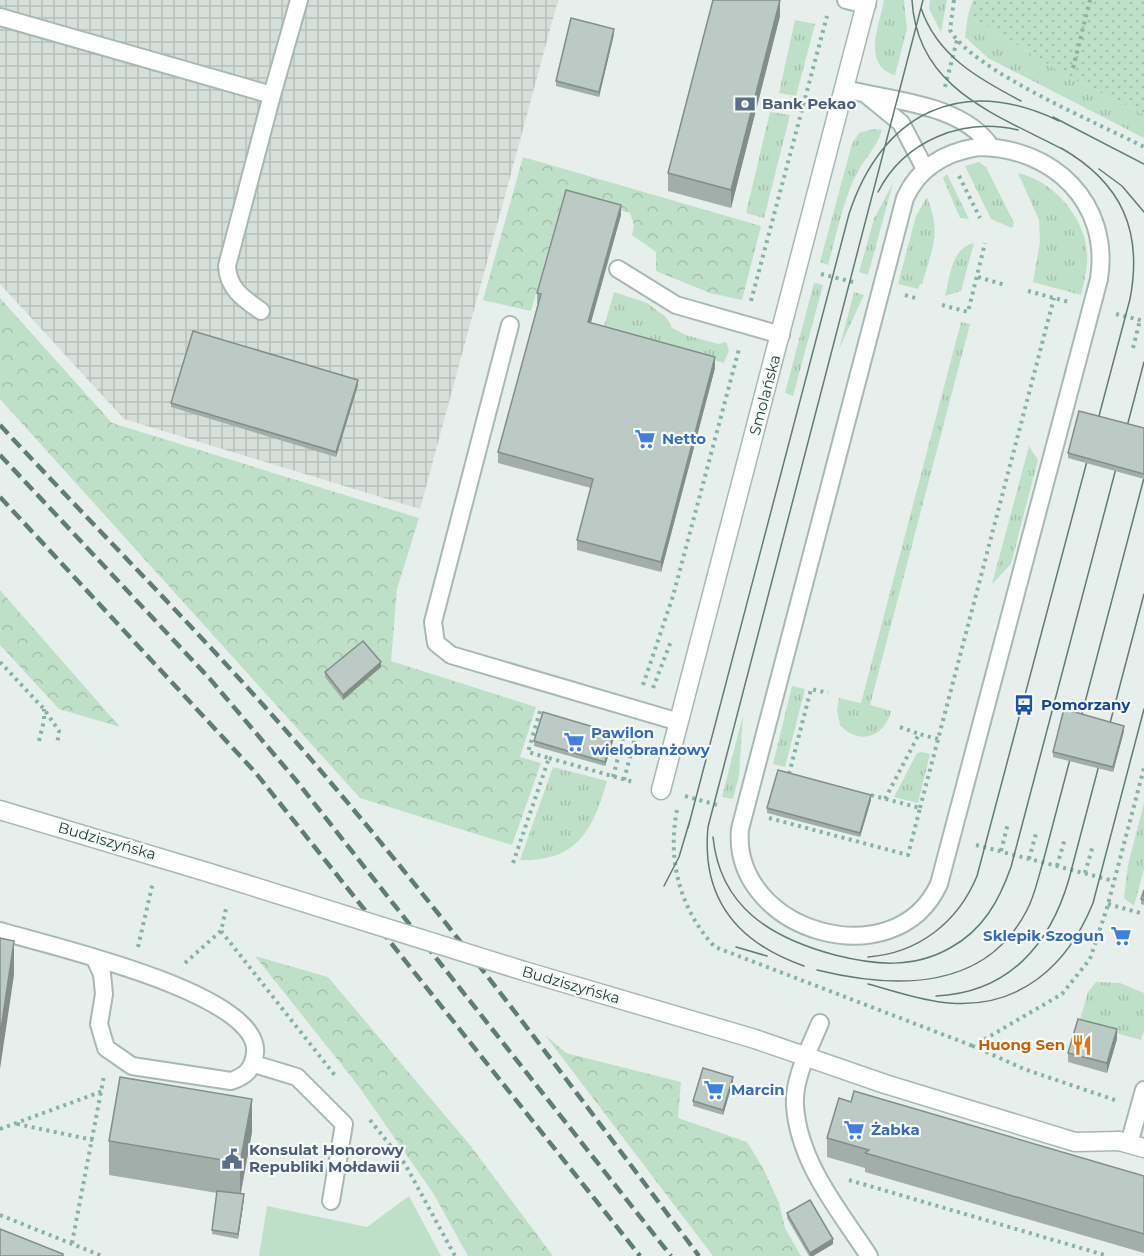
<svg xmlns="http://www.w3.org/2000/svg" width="1144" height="1256" font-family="Montserrat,sans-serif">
<defs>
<pattern id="industrial-grid" width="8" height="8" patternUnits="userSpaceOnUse" patternTransform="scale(1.5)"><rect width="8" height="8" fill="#d4dfda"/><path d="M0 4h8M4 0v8" fill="none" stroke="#b6c1bc"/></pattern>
<pattern id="grass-tufts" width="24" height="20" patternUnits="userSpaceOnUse" patternTransform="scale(1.5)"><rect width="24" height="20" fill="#bfe0c8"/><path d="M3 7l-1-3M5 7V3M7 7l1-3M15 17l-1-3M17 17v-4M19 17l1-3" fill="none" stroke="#a4c1ad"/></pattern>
<pattern id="forest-crowns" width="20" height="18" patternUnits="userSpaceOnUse" patternTransform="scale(1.5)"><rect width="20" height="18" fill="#bfe0c8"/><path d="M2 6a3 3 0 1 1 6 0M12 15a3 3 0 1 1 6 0" fill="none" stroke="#a4c1ad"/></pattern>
<pattern id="garden-dots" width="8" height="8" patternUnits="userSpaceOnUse" patternTransform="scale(1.5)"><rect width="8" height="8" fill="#bfe0c8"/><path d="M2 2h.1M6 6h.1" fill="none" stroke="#a4c1ad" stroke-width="1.8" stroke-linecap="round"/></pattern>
</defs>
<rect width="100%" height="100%" fill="#e6efeb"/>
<path fill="url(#industrial-grid)" d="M0 0H558L420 509 124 419 0 284Z"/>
<path fill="url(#grass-tufts)" d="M884 0H904L907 29 895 75C861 65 880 24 884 0Z
M930 0H947L941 32 929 9Z
M968 15 1069 77 1144 114V138L988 58 965 37Z
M795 20 815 24 796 96 779 93Z
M770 112 790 115 764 218 746 213Z
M873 129 882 130C877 148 862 161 854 179 842 206 836 236 828 265L820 262 852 144 859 133Z
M979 162 986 167 1014 223 1012 228 991 219 965 166Z
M1018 173C1053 181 1085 217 1087 253 1088 268 1084 282 1081 295L1033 282 1040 242 1039 220Z
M947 174 969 219 960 218 943 178Z
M893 183 868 275 859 272 874 219Z
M927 197C942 236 932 247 922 285L920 284 918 289 898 284 916 216Z
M974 243 961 291 945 296C950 277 951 248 974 243Z
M814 283 823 285 793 396 785 393Z
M614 292 647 303 666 317 672 328 686 335 718 344 726 342 729 350 724 363 603 330Z
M854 292 864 295 839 349Z
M961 322 970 324 870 705 891 711C885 737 859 746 840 725L837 710 839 698 861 703Z
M1029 446 1038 460 1011 564 992 584Z
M792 686 805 689 785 767 773 764Z
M743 715 739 775 733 799 722 797Z
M922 752 930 754 918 803 894 797 917 753Z
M553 767 607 781C593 830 577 862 520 860Z
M1144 803V869L1134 906 1124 898 1128 865Z
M1096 982 1120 983 1144 993V1031L1141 1040 1079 1023 1088 992Z"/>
<path fill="url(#forest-crowns)" d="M523 157 761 226 742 300 710 293 656 271V252L632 235 634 225 630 213 564 194 531 311 483 300Z
M0 298 112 423 419 518 397 589 391 661 536 707 520 757 541 763 512 845 360 798 0 399Z
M0 590 120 727 59 709 0 645Z
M255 956 328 977 470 1145 553 1256H468L433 1193 357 1084Z
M545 1035 566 1053 681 1082 678 1118 747 1142 763 1168 779 1203 785 1228 801 1256H713Z"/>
<path fill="#bfe0c8" d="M409 1196 441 1256H259L267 1206 367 1227Z"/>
<path fill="url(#garden-dots)" d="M973 0H1144V114L1069 77 968 15Z"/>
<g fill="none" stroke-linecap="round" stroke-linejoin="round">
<g stroke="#a8b8b2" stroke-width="20">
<path id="service" d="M846 0 867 5
M0 17 272 95 299 0
M845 89C892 101 963 104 991 147
M868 96 901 123 925 169
M978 147C1053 147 1111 203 1099 279L939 884C895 980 731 931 740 829L905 198C919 167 946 152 978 147Z
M618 269 676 305 781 335
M261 311C244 299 228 289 227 266L272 95
M510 325 433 622 436 643 451 655 679 722
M0 931C46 945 262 993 255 1053 253 1069 246 1076 231 1081L132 1066 106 1048 99 1024 104 994 102 974 95 959
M820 1023C810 1047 793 1079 795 1106 799 1163 839 1210 869 1256
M254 1064 297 1077 344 1124 331 1201
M1129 1144 1144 1090"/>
</g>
<g stroke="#a8b8b2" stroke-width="21">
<path id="minor" d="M1119 1141 1144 1148"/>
</g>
<g stroke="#a8b8b2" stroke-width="21">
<path id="tertiary" d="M661 790 867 0
M0 810 210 873
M524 971 755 1039 885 1084 1075 1142 1119 1141"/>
</g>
<path stroke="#86b3a5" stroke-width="4" stroke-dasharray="3 4.5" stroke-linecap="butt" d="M954 0 950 30C973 71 1098 123 1144 147
M1073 68 1090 0
M945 87 957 40
M959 176 980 218
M821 274 857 283
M978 277 1005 285
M1028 291 1069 302
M905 295 919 299
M751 301 827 16
M942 305 968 312 985 243
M1116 314 1144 321
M1133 348 1140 320
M0 662 44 709 59 731 57 745
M643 685 673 596 739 349
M653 688 671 641
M900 727 919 734
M39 741 44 721V709
M549 758 633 782
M789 774 811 689 828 693
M613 777 625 731
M624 780 636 734
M685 796 721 806
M885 799 919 734 938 739
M920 808 1054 298
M677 810C667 860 680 910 715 947L973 1046
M769 818 908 855 920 808 867 794
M976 845 1114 881
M1001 851 1008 823
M1029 859 1037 830
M513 863 549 758 528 752 541 708
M1057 866 1065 838
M1085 873 1093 845
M1108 904 1144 914
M221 931 337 1078
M138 947 153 882
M185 963 221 931 226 909
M1115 1100 1024 1069 973 1046 1062 994 1090 959 1107 908 1144 768
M370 1120 405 1164 455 1256
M17 1124 93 1140
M0 1129 103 1091
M849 1180 1108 1256
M0 1215 102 1256
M72 1243 104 1076"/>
<use href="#service" stroke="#fff" stroke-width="16"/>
<use href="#minor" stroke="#fff" stroke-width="18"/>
<use href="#tertiary" stroke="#fff" stroke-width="18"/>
<path stroke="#5f7d75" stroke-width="1.5" d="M912 0C917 91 999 115 1068 152
M921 8C937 56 979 79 1021 101
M1053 117 1144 164
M1099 169 1122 186 1144 212
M878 192C904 141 962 117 1018 130
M688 828 849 214C882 113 961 74 1059 121
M713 837C720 908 772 938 835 955 874 965 913 969 950 948 983 930 999 901 1011 867L1144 362
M664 886 679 857 690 820
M736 947 767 956
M868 957C919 953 958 922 977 876L1130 299C1143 231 1122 183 1061 148
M804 966C738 943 701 899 708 827L923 0
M817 970C895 989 985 992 1027 910 1035 895 1038 878 1043 862L1144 478
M868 984C895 991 922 1001 949 1003 1020 1009 1068 965 1093 903L1144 709
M936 996C1008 993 1050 945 1069 879L1144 594"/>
<path stroke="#5f7d75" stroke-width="4.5" stroke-dasharray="12 6" stroke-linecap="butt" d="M0 425C112 546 231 663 337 790 464 940 581 1099 699 1256
M0 455 210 679 295 779 671 1256
M0 497 255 772 640 1256"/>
<g stroke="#a8b8b2" stroke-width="21" stroke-linecap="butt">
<path id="tertiary-bridge" d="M210 873 524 971"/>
</g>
<use href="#tertiary-bridge" stroke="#fff" stroke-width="18"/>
</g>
<path fill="#a1aea9" d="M780 0V16L731 208 668 191V173Z
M614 34 599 97 556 86V81Z
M621 215 591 323 715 368 661 572 577 550V540L591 488 498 463V452L539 304H537V293Z
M358 385 336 457 171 407V403Z
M1144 428V479L1068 458V453Z
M381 667 343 700 325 677V672Z
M1124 731 1113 772 1053 757V752Z
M614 738 605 766 534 746V741Z
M871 800 860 837 767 813V808Z
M1144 890V905L1141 904V899Z
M1117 1039 1107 1073 1068 1062V1053Z
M733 1082 723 1115 693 1106V1101Z
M252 1132 241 1193 244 1199 238 1239 212 1234 217 1193 109 1175V1141Z
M827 1138 1144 1176V1253L865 1172V1168L827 1157Z
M787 1213 833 1244 813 1256H809L787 1218Z"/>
<path fill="#838d89" d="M780 0V16L731 208V190Z
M614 29V34L599 97V92Z
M621 205V215L588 332V322Z
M715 357V368L661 572V562Z
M358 380V385L336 457V452Z
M381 662V667L343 700V695Z
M1124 726V731L1113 772V767Z
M614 733V738L605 766V762Z
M871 795V800L860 837V833Z
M14 941V975L0 1069V1036Z
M1117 1029V1039L1107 1073V1063Z
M733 1077V1082L723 1115V1110Z
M252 1099V1132L240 1196V1163Z
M244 1194V1199L238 1239V1234Z
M833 1239V1244L813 1256H810V1253Z"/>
<path fill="#bbcac4" stroke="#838d89" stroke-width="1.5" d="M713 0H780L731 190 668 173Z
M571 18 614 29 599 92 556 81Z
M566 190 621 205 588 322 715 357 661 562 577 540 593 479 498 452 541 294 537 293Z
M193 331 358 380 336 452 171 403Z
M1079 411 1144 428V474L1068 453Z
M363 641 381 662 343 695 325 672Z
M1064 709 1124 726 1113 767 1053 752Z
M543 712 614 733 605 762 534 741Z
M778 770 871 795 860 833 767 808Z
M1144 890V900L1141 899Z
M0 938 14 941 0 1036Z
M1078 1019 1117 1029 1107 1063 1068 1053Z
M703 1068 733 1077 723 1110 693 1101Z
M120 1077 252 1099 240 1163 109 1141Z
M854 1091 1144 1176V1234L865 1153 869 1150 827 1138 839 1098 851 1102Z
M217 1191 244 1194 238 1234 212 1230Z
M810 1200 833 1239 810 1253 787 1213Z
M0 1229 63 1254V1256H0Z"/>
<defs>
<g id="bank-bare" transform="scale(1.62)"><path d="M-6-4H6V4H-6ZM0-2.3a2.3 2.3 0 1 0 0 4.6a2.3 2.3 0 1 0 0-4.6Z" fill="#5c6f8a" stroke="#f7fbf9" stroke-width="2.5" paint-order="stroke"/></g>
<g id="supermarket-bare" transform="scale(1.62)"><path d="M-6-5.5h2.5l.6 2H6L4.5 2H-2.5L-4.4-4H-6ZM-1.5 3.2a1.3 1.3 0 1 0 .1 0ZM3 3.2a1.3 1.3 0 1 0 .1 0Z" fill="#3f7fe0" stroke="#f7fbf9" stroke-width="2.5" paint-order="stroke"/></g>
<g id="bus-bare" transform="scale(1.62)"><path d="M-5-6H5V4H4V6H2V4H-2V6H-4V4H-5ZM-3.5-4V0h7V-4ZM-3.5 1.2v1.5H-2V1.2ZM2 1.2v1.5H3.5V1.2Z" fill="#1a4fb4" stroke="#f7fbf9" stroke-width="2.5" paint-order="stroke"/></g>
<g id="restaurant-bare" transform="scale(1.62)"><path d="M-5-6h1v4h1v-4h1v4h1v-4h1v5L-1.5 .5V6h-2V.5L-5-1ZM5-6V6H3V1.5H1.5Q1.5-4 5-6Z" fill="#e8710a" stroke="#f7fbf9" stroke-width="2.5" paint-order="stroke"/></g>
<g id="civic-bare" transform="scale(1.62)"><path d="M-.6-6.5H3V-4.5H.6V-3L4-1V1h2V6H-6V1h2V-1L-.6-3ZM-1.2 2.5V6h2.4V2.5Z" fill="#5c6f8a" stroke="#f7fbf9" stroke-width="2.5" paint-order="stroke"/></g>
</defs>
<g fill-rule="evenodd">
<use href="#bank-bare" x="745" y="104"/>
<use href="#supermarket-bare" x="645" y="439"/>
<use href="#bus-bare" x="1024" y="705"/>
<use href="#supermarket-bare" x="574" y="742"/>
<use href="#supermarket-bare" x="1121" y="936"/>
<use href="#restaurant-bare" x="1082" y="1045"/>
<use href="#supermarket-bare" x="714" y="1090"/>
<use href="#supermarket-bare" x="854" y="1130"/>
<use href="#civic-bare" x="232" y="1159"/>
</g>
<g text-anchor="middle" stroke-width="4.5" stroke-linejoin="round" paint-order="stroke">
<g font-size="15" font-weight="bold" fill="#4e5e75" stroke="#f7fbf9" text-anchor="start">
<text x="762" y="109">Bank Pekao</text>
<text x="249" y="1155">Konsulat Honorowy<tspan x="249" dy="17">Republiki Mołdawii</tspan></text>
</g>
<g font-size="15" fill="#24423a" stroke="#f7fbf9">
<text transform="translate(765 395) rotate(-75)" y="5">Smolańska</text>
<text transform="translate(107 841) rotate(16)" y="5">Budziszyńska</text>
<text transform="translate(571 985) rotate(16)" y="5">Budziszyńska</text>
</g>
<g font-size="15" font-weight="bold" fill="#366cbe" stroke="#f7fbf9" text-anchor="start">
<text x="662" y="444">Netto</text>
<text x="591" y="738">Pawilon<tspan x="591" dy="17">wielobranżowy</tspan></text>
<text x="1104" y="941" text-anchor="end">Sklepik Szogun</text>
<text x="731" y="1095">Marcin</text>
<text x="871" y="1135">Żabka</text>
</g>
<g font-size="15" font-weight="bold" fill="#164399" stroke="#f7fbf9" text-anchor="start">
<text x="1041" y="710">Pomorzany</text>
</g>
<g font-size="15" font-weight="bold" fill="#c56008" stroke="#f7fbf9" text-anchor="end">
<text x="1065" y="1050">Huong Sen</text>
</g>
</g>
</svg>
